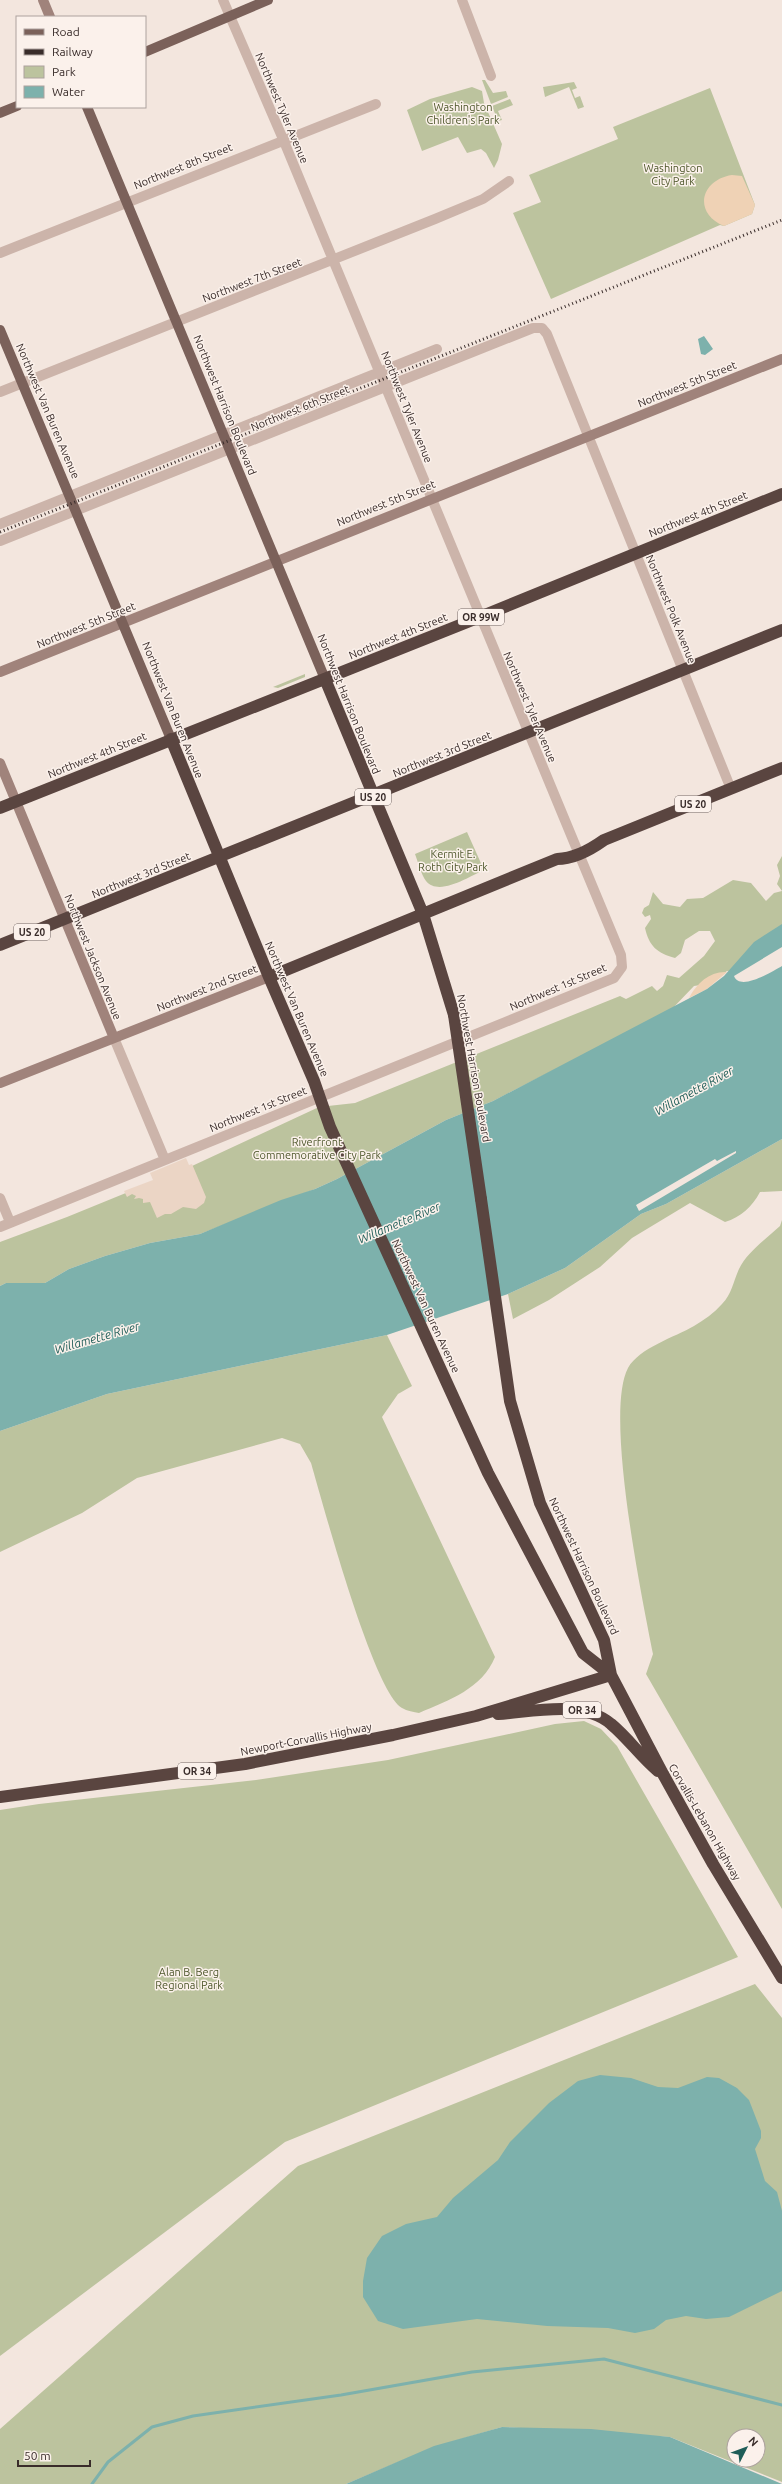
<svg xmlns="http://www.w3.org/2000/svg" width="782" height="2484" font-family="Ubuntu,sans-serif">
<rect width="100%" height="100%" fill="#f3e6de"/>
<path fill="#bcc39e" fill-rule="evenodd" d="M482 80H485L493 93 506 91 508 97 491 104Z
M574 82 577 88 572 90 575 98 580 96 584 107 578 109 569 87 545 97 543 87Z
M472 87 482 91 484 103 502 144 498 160 494 168 486 153 481 149 467 153 458 137 422 151 407 110 430 99Z
M710 88 755 205 752 214 724 226 720 225 551 299 513 213 541 202 529 175 618 139 613 127Z
M510 99 513 105 498 111 502 120 498 121 492 106Z
M305 674V677L278 688 273 687Z
M467 832 484 870C470 876 439 897 426 881 421 874 418 862 415 854Z
M782 856V891L777 884 780 876 777 865Z
M733 880 751 883 766 901 774 893 782 891V926L737 972 727 971 707 984 694 986 670 1011 493 1101 446 1120 337 1179 315 1189 200 1234 150 1243 105 1256 69 1269 45 1283H6L0 1286V1242L67 1217 192 1166 319 1107 355 1103 620 996 626 999 652 986 657 991 663 986 667 975 679 978 704 956 715 941 710 931H699L685 940 681 953 675 958C657 953 649 946 645 928L651 919 650 915 645 917 642 913 644 908 649 905 653 892 663 904 680 907 687 899 703 898Z
M782 1139V1191L760 1192C752 1207 741 1217 725 1222L690 1203 632 1238 600 1267 549 1300 513 1319 508 1294 565 1268 641 1214 666 1204Z
M782 1220V1909L646 1674 653 1654C642 1598 604 1413 628 1368 639 1348 675 1337 694 1326 704 1320 714 1313 722 1304 732 1294 733 1282 739 1269 747 1252 766 1239 780 1226Z
M387 1335 412 1386 398 1394 382 1417 495 1657C482 1689 449 1700 419 1713 414 1712 407 1711 402 1708 373 1691 323 1504 311 1463L300 1444 282 1438 137 1478 82 1513 0 1552V1431L107 1394Z
M584 1721 601 1729 617 1746 738 1957 285 2142 0 2356V1810L39 1804 256 1780 388 1760 555 1724Z
M755 1984 782 2018V2482L670 2437 502 2427 434 2447 346 2484H0V2429L298 2166ZM734 2436H758V2460H734Z"/>
<path fill="#efd2b5" d="M732 175 742 176 755 205 752 214 724 226C693 213 700 180 732 175Z
M727 972 707 989 689 998C697 983 710 971 727 972Z"/>
<path fill="#ebd5c5" d="M186 1158 189 1165 192 1164 206 1197 204 1203 196 1209 183 1207 171 1214H165L157 1218 150 1202 143 1203V1199L139 1198 134 1199 136 1196 132 1194 127 1197 124 1191 153 1180 150 1173Z"/>
<path fill="#7db1ac" d="M704 336 713 349 705 355 701 354 698 339Z
M782 924V947L734 976C740 992 773 971 782 966V1139L666 1204 641 1214 565 1268 508 1294 387 1335 107 1394 0 1431V1286L6 1283H45L69 1269 105 1256 150 1243 200 1234 281 1200 315 1189 337 1179 446 1120 493 1101 707 989 724 976 754 942Z
M600 2075 631 2078 658 2087 678 2088 707 2077 719 2078 737 2088 749 2100 761 2131V2138L755 2149 765 2181 777 2192 782 2211V2291L729 2317 706 2319 686 2316 666 2320 654 2329 635 2333 608 2328 547 2326 477 2319 403 2329 378 2321 363 2297V2281L367 2258 382 2236 406 2224 437 2217 453 2198 498 2160 510 2142 549 2103 578 2081Z
M502 2427 591 2429 670 2437 782 2484H346L434 2446Z"/>
<path fill="#f3e6de" d="M736 1151V1153L639 1211 636 1205 715 1159 717 1161Z"/>
<g fill="none" stroke-linecap="round" stroke-linejoin="round">
<path stroke="#7db1ac" stroke-width="3" d="M92 2484 108 2462 152 2427 193 2416 341 2395 472 2372 604 2359 782 2405"/>
<path stroke="#ccb4aa" stroke-width="10" d="M223 0 283 139 576 847
M462 0 491 76
M0 253 376 104
M0 392 435 219 483 199 509 181
M0 524 437 349
M0 541 533 328H542L547 334 731 789
M114 1038 165 1160
M0 1198 10 1222
M0 1227 614 978 622 967 621 955 579 854"/>
<path stroke="#a0837b" stroke-width="10" d="M43 0 50 17
M0 672 782 359
M0 763 114 1038
M0 1083 269 977"/>
<path stroke="#7b615a" stroke-width="10" d="M145 52 268 0
M87 107 325 679
M0 113 17 106
M0 330 171 739"/>
<path stroke="#5a4540" stroke-width="12" d="M325 679 423 914 454 1015
M171 739 269 977 314 1081 330 1127 488 1473 583 1653 611 1675
M0 808 465 623 782 494
M0 945 782 630
M269 977 557 859C574 859 590 850 604 840L782 768
M481 1199 510 1401 540 1503 604 1640 611 1675 663 1774 713 1864 782 1978
M498 1714C532 1712 582 1699 611 1724 628 1738 641 1757 658 1771
M0 1797 245 1764 393 1735 476 1716 611 1675"/>
<path stroke="#392c2a" stroke-width="3" stroke-dasharray="1 3" stroke-linecap="butt" d="M0 532 782 220"/>
<path stroke="#5a4540" stroke-width="12" d="M454 1015 481 1199"/>
</g>
<g text-anchor="middle" stroke-width="3" stroke-linejoin="round" paint-order="stroke">
<g fill="#fbf1eb" stroke="#736764" stroke-width="1">
<rect x="458" y="609" width="46" height="16" rx="3"/>
<rect x="355" y="789" width="36" height="16" rx="3"/>
<rect x="675" y="796" width="36" height="16" rx="3"/>
<rect x="14" y="924" width="36" height="16" rx="3"/>
<rect x="563" y="1702" width="38" height="16" rx="3"/>
<rect x="178" y="1763" width="38" height="16" rx="3"/>
</g>
<g font-size="10" font-weight="bold" fill="#392c2a">
<text x="481" y="621">OR 99W</text>
<text x="373" y="801">US 20</text>
<text x="693" y="808">US 20</text>
<text x="32" y="936">US 20</text>
<text x="582" y="1714">OR 34</text>
<text x="197" y="1775">OR 34</text>
</g>
<g font-size="11" fill="#4f582d" stroke="#fbf1eb">
<text x="463" y="111">Washington<tspan x="463" dy="13">Children's Park</tspan></text>
<text x="673" y="172">Washington<tspan x="673" dy="13">City Park</tspan></text>
<text x="453" y="858">Kermit E.<tspan x="453" dy="13">Roth City Park</tspan></text>
<text x="317" y="1146">Riverfront<tspan x="317" dy="13">Commemorative City Park</tspan></text>
<text x="189" y="1976">Alan B. Berg<tspan x="189" dy="13">Regional Park</tspan></text>
</g>
<g font-size="11" fill="#392c2a" stroke="#fbf1eb">
<text transform="translate(282 108) rotate(67)" y="4">Northwest Tyler Avenue</text>
<text transform="translate(183 166) rotate(-22)" y="4">Northwest 8th Street</text>
<text transform="translate(252 280) rotate(-21)" y="4">Northwest 7th Street</text>
<text transform="translate(687 384) rotate(-22)" y="4">Northwest 5th Street</text>
<text transform="translate(225 405) rotate(68)" y="4">Northwest Harrison Boulevard</text>
<text transform="translate(407 407) rotate(68)" y="4">Northwest Tyler Avenue</text>
<text transform="translate(300 408) rotate(-22)" y="4">Northwest 6th Street</text>
<text transform="translate(48 411) rotate(67)" y="4">Northwest Van Buren Avenue</text>
<text transform="translate(386 503) rotate(-22)" y="4">Northwest 5th Street</text>
<text transform="translate(698 514) rotate(-22)" y="4">Northwest 4th Street</text>
<text transform="translate(671 609) rotate(68)" y="4">Northwest Polk Avenue</text>
<text transform="translate(86 625) rotate(-22)" y="4">Northwest 5th Street</text>
<text transform="translate(398 636) rotate(-22)" y="4">Northwest 4th Street</text>
<text transform="translate(349 704) rotate(68)" y="4">Northwest Harrison Boulevard</text>
<text transform="translate(530 707) rotate(67)" y="4">Northwest Tyler Avenue</text>
<text transform="translate(173 710) rotate(68)" y="4">Northwest Van Buren Avenue</text>
<text transform="translate(442 754) rotate(-22)" y="4">Northwest 3rd Street</text>
<text transform="translate(97 755) rotate(-22)" y="4">Northwest 4th Street</text>
<text transform="translate(141 875) rotate(-22)" y="4">Northwest 3rd Street</text>
<text transform="translate(93 957) rotate(68)" y="4">Northwest Jackson Avenue</text>
<text transform="translate(558 987) rotate(-23)" y="4">Northwest 1st Street</text>
<text transform="translate(207 988) rotate(-22)" y="4">Northwest 2nd Street</text>
<text transform="translate(297 1009) rotate(67)" y="4">Northwest Van Buren Avenue</text>
<text transform="translate(474 1068) rotate(80)" y="4">Northwest Harrison Boulevard</text>
<text transform="translate(258 1109) rotate(-22)" y="4">Northwest 1st Street</text>
<text transform="translate(426 1306) rotate(65)" y="4">Northwest Van Buren Avenue</text>
<text transform="translate(584 1566) rotate(65)" y="4">Northwest Harrison Boulevard</text>
<text transform="translate(306 1739) rotate(-11)" y="4">Newport-Corvallis Highway</text>
<text transform="translate(705 1822) rotate(60)" y="4">Corvallis-Lebanon Highway</text>
</g>
<g font-size="12" font-style="italic" fill="#1e5c57" stroke="#fbf1eb">
<text transform="translate(694 1091) rotate(-29)" y="4">Willamette River</text>
<text transform="translate(399 1223) rotate(-23)" y="4">Willamette River</text>
<text transform="translate(97 1338) rotate(-16)" y="4">Willamette River</text>
</g>
</g>
<rect x="16" y="16" width="130" height="92" fill="#fbf1eb" stroke="#ada29e"/>
<rect x="24" y="29" width="20" height="6" fill="#7b615a" stroke="#ada29e"/>
<text x="52" y="36" font-size="12" fill="#392c2a">Road</text>
<rect x="24" y="49" width="20" height="6" fill="#392c2a" stroke="#ada29e"/>
<text x="52" y="56" font-size="12" fill="#392c2a">Railway</text>
<rect x="24" y="66" width="20" height="12" fill="#bcc39e" stroke="#ada29e"/>
<text x="52" y="76" font-size="12" fill="#392c2a">Park</text>
<rect x="24" y="86" width="20" height="12" fill="#7db1ac" stroke="#ada29e"/>
<text x="52" y="96" font-size="12" fill="#392c2a">Water</text>
<g transform="translate(746 2448) rotate(48)"><circle r="19" fill="#fbf1eb" stroke="#ada29e"/>
<path d="M0-3L7 15L0 10L-7 15Z" fill="#1e5c57"/>
<text y="-6" font-size="11" font-weight="bold" text-anchor="middle" fill="#392c2a">N</text>
</g>
<path d="M18 2460v6h72v-6" fill="none" stroke="#392c2a" stroke-width="2"/>
<text x="24" y="2460" font-size="12" fill="#392c2a" stroke="#fbf1eb" stroke-width="3" paint-order="stroke">50 m</text>
</svg>
